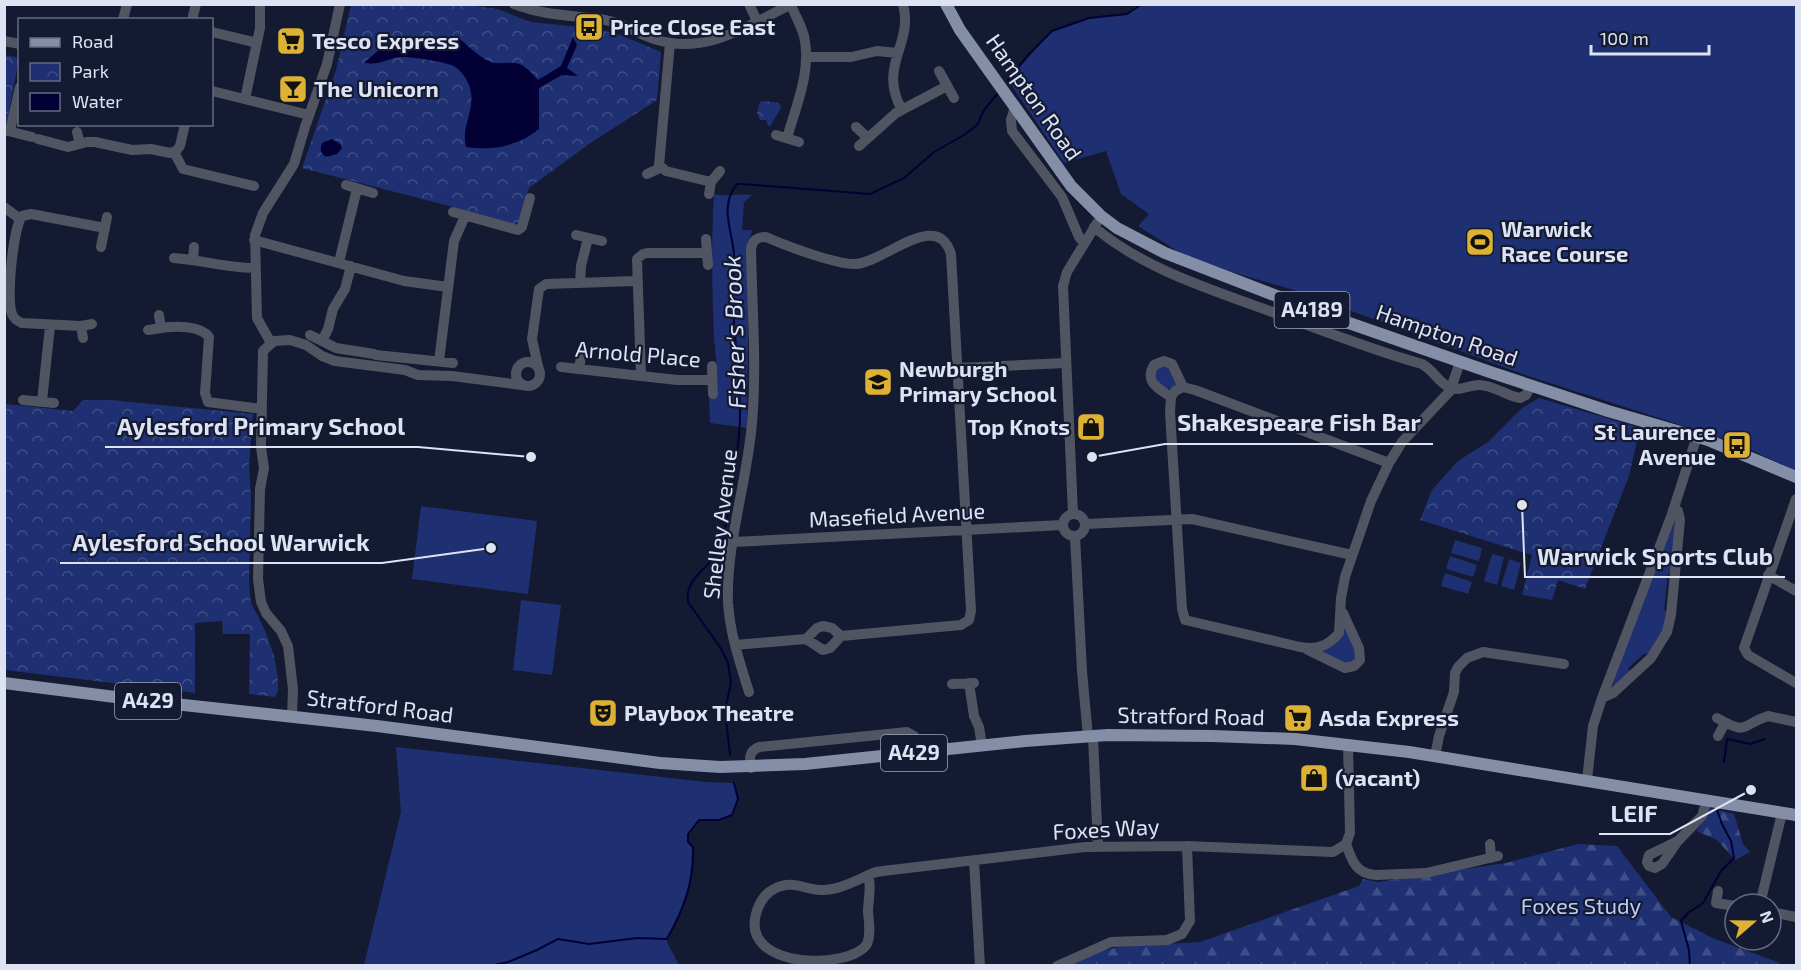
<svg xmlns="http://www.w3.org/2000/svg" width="1801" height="970" font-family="'Exo 2',sans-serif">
<defs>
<pattern id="forest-firs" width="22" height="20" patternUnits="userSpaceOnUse" patternTransform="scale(1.5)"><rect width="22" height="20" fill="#1e3071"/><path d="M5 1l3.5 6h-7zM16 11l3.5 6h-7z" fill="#3e4e86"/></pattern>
<pattern id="park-crowns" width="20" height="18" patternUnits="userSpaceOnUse" patternTransform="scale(1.5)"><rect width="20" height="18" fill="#1e3071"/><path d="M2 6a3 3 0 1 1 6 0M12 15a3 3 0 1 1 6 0" fill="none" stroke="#3e4e86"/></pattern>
</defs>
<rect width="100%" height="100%" fill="#131a31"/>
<path fill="#1e3071" d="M1142 5H1796V471L1734 442 1528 376 1297 291 1232 272 1182 254 1138 226 1149 214 1121 194 1106 151 1064 163 1008 80 1052 31 1089 18 1127 14Z
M714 194C728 197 738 193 752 195L744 202 742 230H752L749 245 747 428 710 423 709 398H717C720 382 715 355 714 337 712 289 711 241 714 194Z
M1161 365 1171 367 1177 385 1171 389 1166 388 1154 379 1156 367Z
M421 506 537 521 528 594 412 579Z
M1675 521 1674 574H1668L1664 610 1670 611 1665 631 1649 656 1645 653 1628 668 1631 672 1615 686 1613 685 1636 616Z
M1455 540 1482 548 1479 561 1451 553Z
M1492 554 1504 557 1497 585 1484 581Z
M1450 556 1477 565 1473 577 1446 569Z
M1509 559 1521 563 1514 590 1501 586Z
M1445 573 1472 582 1468 594 1441 586Z
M521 600 561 605 552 675 513 670Z
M1344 625 1357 655 1349 666 1320 651Z
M396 747 706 782 734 783 738 799 732 815 719 820H699L689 834 688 842 693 847C694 885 683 909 667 942L679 965H364L401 812Z"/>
<path fill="url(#forest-firs)" d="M1710 808 1734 814 1743 844 1750 852 1735 860 1717 840 1696 831 1706 819Z
M1578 844 1617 846 1671 917 1715 939 1780 963 1775 966H1068L1096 952 1119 947 1200 942 1359 886 1363 879 1378 882 1506 863Z"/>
<path fill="url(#park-crowns)" d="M459 4 498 9 530 22 591 28 618 34 661 52 657 100 589 144 529 188 519 221 514 226 453 207 302 168 336 70 351 5Z
M5 55 19 58 6 127H5Z
M764 101 779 103 781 108 770 126H768L766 120H760L757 113 760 102Z
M1539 398 1644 429 1637 441 1629 476 1585 589 1558 580 1552 600 1522 595 1532 555 1420 520 1432 490 1458 461 1488 442 1522 408Z
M83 400H111L253 414 249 464 251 499 249 584 251 603 265 630 274 656 278 678V691L275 697 249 694 250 634H223L222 621 195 623V693L5 670V404L73 411Z"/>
<path fill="#020035" d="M414 37 429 41 459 38C469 47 479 57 491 62 499 65 507 62 515 63 525 64 531 73 538 80L561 66 573 37 577 45 567 68 578 76 562 75 539 88V129C518 146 493 151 466 147 461 126 474 113 471 93 470 83 463 72 454 66 447 62 409 56 400 57 385 59 382 65 364 63 383 46 389 41 414 37Z
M332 139 340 144 342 148 337 154 326 157C320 153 320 150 322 143Z"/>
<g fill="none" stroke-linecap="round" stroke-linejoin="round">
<path stroke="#020035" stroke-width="2" d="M1008 80 1029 54 1052 31 1089 18 1127 14 1142 4
M730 755 725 710 731 683 728 663 720 647 688 602C685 580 704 571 716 555 719 551 727 521 728 514 730 507 728 502 731 496 735 469 740 441 740 414 740 379 735 344 733 309 732 291 735 273 734 254 732 230 719 206 737 184H742L870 194 904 178 934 152 964 135 977 125 984 110 998 93
M1724 762 1727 739 1750 744 1765 739
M490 966 508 962 537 950 558 939 589 944 637 938 667 939C684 909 694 882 693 847L688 842V834L699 820H719L732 815 738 799 734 783
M1690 966 1689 950 1681 921 1688 913 1703 903 1721 871 1734 858 1731 841 1722 824 1717 810"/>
<path stroke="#505561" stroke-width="10" d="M514 4C543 16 575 15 605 20 624 23 639 35 657 40 708 55 748 25 792 4
M749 4 757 21
M123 20 127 4
M192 20 196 4
M212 32 257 43
M4 41 20 44
M670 43 659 165 666 171 711 182
M806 57H851L877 51 897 53
M939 71 954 98
M212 91 309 115
M245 99 260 28V4
M1015 107 1011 120 1012 131 1062 197 1079 237 1084 243
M902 110C877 65 914 45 903 4
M856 127 868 138
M4 130 32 137
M10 131 20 87
M77 132 80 144
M776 135 799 142
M787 138C796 106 812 70 804 36 801 25 795 15 791 5
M38 139 68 147 87 142H95L132 150 151 149 170 153 176 151 180 146 185 124
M859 146 896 113 947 86
M174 152 183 169 254 186
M647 174 660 168
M346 185 373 193
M709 194 711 182 720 171
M4 207 20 219
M453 212 518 230 522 227 530 198
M1094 227C1145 270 1213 290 1275 313 1324 331 1372 350 1422 364 1433 370 1438 381 1447 386 1458 393 1468 385 1479 385 1493 385 1507 396 1520 398L1526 395 1531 386
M576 235 602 241
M706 239 708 265
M254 240 404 281 448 287
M101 247 107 217
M174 258C202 260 227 268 254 268
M193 260 194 247
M339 262 357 189
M580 283 581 266 588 238
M81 326 22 323C17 321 14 319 12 314 6 300 13 228 22 216L31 214 105 228
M161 328C175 326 200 325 209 337L205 393 208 402 262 409
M148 330 161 328 159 315
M310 335 336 348 374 354
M83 338 81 326 92 324
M322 341 328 329 333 309 345 289 351 266
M271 343 257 318 255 235 263 213 294 164 305 127 327 64 340 4
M376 355 453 363
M439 361 454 241 465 216
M1164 361 1172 364 1183 387 1175 391 1171 397C1158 388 1144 382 1154 365Z
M516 374a12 12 0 1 1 24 0a12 12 0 1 1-24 0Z
M538 366 532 339 539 289 546 284 636 281
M712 366 713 394
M561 367 677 380H712
M958 368 1066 363
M579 369 582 351
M641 376 637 259 643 254 647 253H707
M1183 387 1195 390 1389 463
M1171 397 1170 412 1182 609 1185 620 1300 647C1317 650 1328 646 1339 633L1341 598 1345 577 1371 501 1389 463 1402 442 1450 391 1460 362
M23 400 54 403
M42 401 50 326
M1796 499 1744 648 1748 655 1796 683
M1073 513 1063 286 1067 272 1097 223
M1063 525a11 11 0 1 1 22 0a11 11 0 1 1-22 0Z
M1086 524 1192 519 1352 555
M1075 536 1082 671 1088 737
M733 542 1062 525
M1768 575 1796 591
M806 639 823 650 830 648 841 636
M735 645 806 639 817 628 823 626 832 628 841 636 961 625 969 620 971 611 951 254C937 208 884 263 855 264 837 265 784 245 766 237 756 237 752 241 751 250 752 307 757 366 752 423 747 483 726 543 728 603 730 634 740 663 749 692
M1308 650 1345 668 1354 666 1360 660 1359 648 1343 613
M969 683 974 716 979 727 982 746
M952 684 974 683
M1602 698 1613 693 1651 658 1667 632 1671 615 1680 520 1678 511 1673 510
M292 716 293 689 288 646 281 631 266 613 261 602 258 579 260 489 264 468 261 447 263 351 274 341 290 340 306 345 322 356 335 361 405 370 418 375 452 376 522 385
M1717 718C1749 736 1740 725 1768 716L1796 722
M1718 736 1725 723
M1093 737 1098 846
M1348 744 1350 833 1346 844C1352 861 1356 874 1376 875L1426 873 1498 856
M1435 756 1439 736 1454 692 1455 673 1458 667 1467 658 1483 652 1564 664
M751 768C749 758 749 751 759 747L907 732 914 736 922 752
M1587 780 1593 726 1602 698 1672 514 1697 436
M1678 841 1662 864 1655 868 1649 866 1647 862 1649 855Z
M1678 841 1702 816 1707 800
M1490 844 1491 858
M974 860 980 966
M868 875C872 886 868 900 868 912 869 922 871 934 867 944 850 970 741 970 756 914 759 903 764 894 774 889 792 879 805 890 823 890 841 890 860 878 876 872L883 871 1085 847 1187 846 1333 852 1346 844
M1718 891 1716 903 1735 906
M1760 904 1782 813
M1771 912 1796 917
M1057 966 1111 942 1167 940 1182 934 1190 921 1187 846"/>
<path stroke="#848ea7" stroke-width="12" d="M946 4 960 30 1071 186 1101 216 1117 228 1165 253 1326 315 1490 372 1608 411 1708 440 1796 477
M4 683 147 701 377 726 660 763 720 767 805 764 1025 741 1108 735 1212 736 1295 739 1409 752 1796 815"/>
</g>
<defs>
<g id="bus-square" transform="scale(1.5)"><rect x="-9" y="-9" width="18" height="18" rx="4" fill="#ddb133" stroke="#131a31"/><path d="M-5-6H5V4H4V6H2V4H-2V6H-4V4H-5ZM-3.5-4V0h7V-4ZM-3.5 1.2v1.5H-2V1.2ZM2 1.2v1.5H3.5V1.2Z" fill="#111"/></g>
<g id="supermarket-square" transform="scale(1.5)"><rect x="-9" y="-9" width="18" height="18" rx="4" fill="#ddb133" stroke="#131a31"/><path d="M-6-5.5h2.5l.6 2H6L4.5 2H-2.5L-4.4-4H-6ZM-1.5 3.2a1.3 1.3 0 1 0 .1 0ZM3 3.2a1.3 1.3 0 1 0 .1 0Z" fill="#111"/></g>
<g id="bar-square" transform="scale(1.5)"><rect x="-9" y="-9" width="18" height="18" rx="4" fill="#ddb133" stroke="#131a31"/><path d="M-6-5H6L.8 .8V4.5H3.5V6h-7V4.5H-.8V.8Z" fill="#111"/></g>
<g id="stadium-square" transform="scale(1.5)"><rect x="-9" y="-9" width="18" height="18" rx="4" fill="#ddb133" stroke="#131a31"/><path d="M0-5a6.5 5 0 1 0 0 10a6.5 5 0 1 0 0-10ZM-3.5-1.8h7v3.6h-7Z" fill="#111"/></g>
<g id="school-square" transform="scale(1.5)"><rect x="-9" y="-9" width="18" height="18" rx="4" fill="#ddb133" stroke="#131a31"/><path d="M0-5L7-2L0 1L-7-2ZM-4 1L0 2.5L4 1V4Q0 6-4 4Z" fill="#111"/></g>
<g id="shop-square" transform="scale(1.5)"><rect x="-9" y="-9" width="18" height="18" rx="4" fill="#ddb133" stroke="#131a31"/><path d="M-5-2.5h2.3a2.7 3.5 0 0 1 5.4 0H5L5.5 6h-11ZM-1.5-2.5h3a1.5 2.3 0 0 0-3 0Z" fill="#111"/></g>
<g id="theatre-square" transform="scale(1.5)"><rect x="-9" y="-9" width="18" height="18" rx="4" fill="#ddb133" stroke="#131a31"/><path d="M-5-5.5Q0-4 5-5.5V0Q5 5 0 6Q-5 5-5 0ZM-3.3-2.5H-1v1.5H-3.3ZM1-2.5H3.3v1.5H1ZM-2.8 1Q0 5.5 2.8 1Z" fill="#111"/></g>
</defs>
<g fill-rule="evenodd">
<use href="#bus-square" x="589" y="27"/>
<use href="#supermarket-square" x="291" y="41"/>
<use href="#bar-square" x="293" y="89"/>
<use href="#stadium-square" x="1480" y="242"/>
<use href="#school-square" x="878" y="382"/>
<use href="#shop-square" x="1091" y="427"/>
<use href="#bus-square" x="1737" y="445"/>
<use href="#theatre-square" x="603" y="713"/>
<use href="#supermarket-square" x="1298" y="718"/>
<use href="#shop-square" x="1314" y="778"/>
</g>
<g text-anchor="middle" stroke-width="4.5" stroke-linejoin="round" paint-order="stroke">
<g fill="#131a31" stroke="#a0a7b9" stroke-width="1.5">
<rect x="1274.5" y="292" width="75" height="36" rx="4.5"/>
<rect x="115" y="683" width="66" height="36" rx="4.5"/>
<rect x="881" y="735" width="66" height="36" rx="4.5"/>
</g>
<g font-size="21" font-weight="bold" fill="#dde3f3">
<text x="1312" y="317">A4189</text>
<text x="148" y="708">A429</text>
<text x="914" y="760">A429</text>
</g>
<g font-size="22" font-weight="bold" fill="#dde3f3" stroke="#131a31" text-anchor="start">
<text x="610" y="35">Price Close East</text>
<text x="312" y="49">Tesco Express</text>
<text x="314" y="97">The Unicorn</text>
<text x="1501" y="237">Warwick<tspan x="1501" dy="25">Race Course</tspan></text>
<text x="899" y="377">Newburgh<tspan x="899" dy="25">Primary School</tspan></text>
<text x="1070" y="435" text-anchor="end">Top Knots</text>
<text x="1716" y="440" text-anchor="end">St Laurence<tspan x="1716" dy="25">Avenue</tspan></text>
<text x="624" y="721">Playbox Theatre</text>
<text x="1319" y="726">Asda Express</text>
<text x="1335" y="786">(vacant)</text>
</g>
<g font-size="22" fill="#dde3f3" stroke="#131a31">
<text transform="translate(1034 97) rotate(55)" y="8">Hampton Road</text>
<text transform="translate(1447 335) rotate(19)" y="8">Hampton Road</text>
<text transform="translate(638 354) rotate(5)" y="8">Arnold Place</text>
<text transform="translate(897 515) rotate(-3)" y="8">Masefield Avenue</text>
<text transform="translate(720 524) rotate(-83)" y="8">Shelley Avenue</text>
<text transform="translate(380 706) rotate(7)" y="8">Stratford Road</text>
<text transform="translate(1191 716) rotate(1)" y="8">Stratford Road</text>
<text transform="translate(1106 829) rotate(-3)" y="8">Foxes Way</text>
</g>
<g font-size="22" fill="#bacbf7" stroke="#131a31">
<text x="1581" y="914">Foxes Study</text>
</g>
<g font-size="24" font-style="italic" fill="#dae3f9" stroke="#131a31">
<text transform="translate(735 332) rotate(-92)" y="8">Fisher's Brook</text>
</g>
</g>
<path fill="none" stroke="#dde3f3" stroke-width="2" d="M1092 457L1165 444H1433M531 457L418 447H105M491 548L382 563H60M1522 505L1525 577H1785M1751 790L1670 834H1599"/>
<g fill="#dde3f3" stroke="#131a31" stroke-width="2">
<circle cx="1092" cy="457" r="6"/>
<circle cx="531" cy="457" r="6"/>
<circle cx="491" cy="548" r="6"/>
<circle cx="1522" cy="505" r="6"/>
<circle cx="1751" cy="790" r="6"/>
</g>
<g font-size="24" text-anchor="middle" font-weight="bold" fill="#dde3f3" stroke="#131a31" stroke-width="4.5" stroke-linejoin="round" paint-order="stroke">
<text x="1299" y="431">Shakespeare Fish Bar</text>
<text x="261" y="435">Aylesford Primary School</text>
<text x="221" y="551">Aylesford School Warwick</text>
<text x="1655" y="565">Warwick Sports Club</text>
<text x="1634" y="822">LEIF</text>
</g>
<rect width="1801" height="970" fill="none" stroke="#dde3f3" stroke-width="12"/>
<rect x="18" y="18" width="195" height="108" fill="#131a31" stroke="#646a7f" stroke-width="1.5"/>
<rect x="30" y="38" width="30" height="9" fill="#848ea7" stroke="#646a7f" stroke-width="1.5"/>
<text x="72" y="48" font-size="18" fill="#dde3f3">Road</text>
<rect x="30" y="63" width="30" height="18" fill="url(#park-crowns)" stroke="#646a7f" stroke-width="1.5"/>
<text x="72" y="78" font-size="18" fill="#dde3f3">Park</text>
<rect x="30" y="93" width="30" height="18" fill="#020035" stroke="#646a7f" stroke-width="1.5"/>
<text x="72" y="108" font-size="18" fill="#dde3f3">Water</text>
<g transform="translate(1753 922) rotate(70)"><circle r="28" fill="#131a31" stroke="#646a7f" stroke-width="1.5"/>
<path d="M0-4.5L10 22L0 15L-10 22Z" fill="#ddb133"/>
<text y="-9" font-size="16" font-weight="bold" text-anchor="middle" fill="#dde3f3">N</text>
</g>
<path d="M1591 45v9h118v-9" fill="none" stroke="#dde3f3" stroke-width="3"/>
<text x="1600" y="45" font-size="18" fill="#dde3f3" stroke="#131a31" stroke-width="4.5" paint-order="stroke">100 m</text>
</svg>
